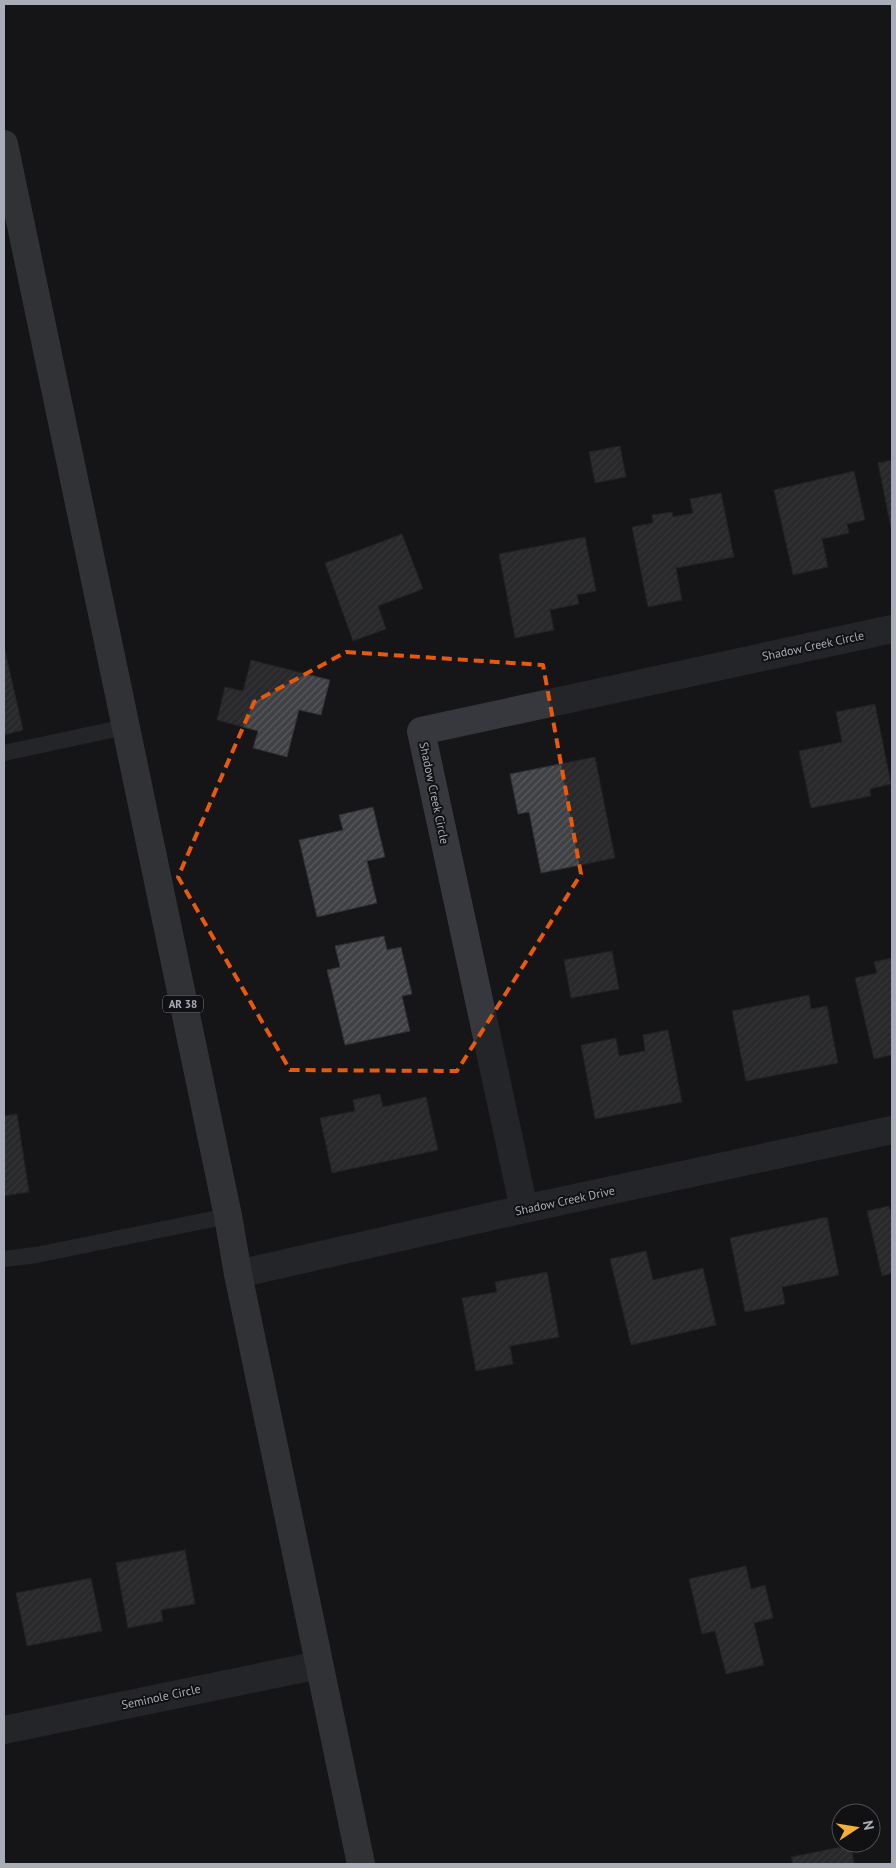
<svg xmlns="http://www.w3.org/2000/svg" width="896" height="1868" font-family="'PT Sans',sans-serif">
<defs>
<pattern id="building-hatch" width="6" height="6" patternUnits="userSpaceOnUse" patternTransform="scale(1.25)"><rect width="6" height="6" fill="#404145"/><path d="M-1 1l2-2M0 6l6-6M5 7l2-2" fill="none" stroke="#595a5e"/></pattern>
</defs>
<rect width="100%" height="100%" fill="#161618"/>
<path fill="url(#building-hatch)" stroke="#303034" d="M620 446 626 477 595 483 589 452Z
M892 460V528H891L878 463Z
M854 471 865 520 847 524 849 533 822 539 828 567 793 575 774 490Z
M721 493 734 557 676 568 682 600 648 607 632 527 653 523 652 515 672 512 673 517 693 513 690 499Z
M402 534 423 589 378 606 386 629 353 641 325 563Z
M585 537 596 591 577 595 579 604 550 610 554 630 515 638 499 554Z
M4 646 23 730 4 735Z
M251 660 330 680 321 715 299 710 287 757 253 748 258 731 217 720 225 687 243 691Z
M875 704 891 784 870 789 871 796 811 808 799 751 842 742 836 712Z
M595 757 615 858 541 873 529 812 518 814 510 774Z
M373 807 385 857 367 861 377 903 317 917 299 840 343 830 339 815Z
M384 936 387 950 401 947 412 994 402 996 410 1031 345 1045 327 970 340 967 335 946Z
M612 951 619 989 571 998 564 960Z
M892 958V1055L874 1059 855 978 877 973 874 962Z
M809 995 811 1009 827 1006 838 1063 746 1081 732 1011Z
M668 1030 682 1102 595 1119 581 1045 616 1038 619 1056 645 1051 643 1035Z
M380 1094 383 1107 426 1097 438 1150 332 1173 320 1118 355 1111 353 1100Z
M17 1114 29 1192 4 1196V1116Z
M889 1206 891 1214 892 1213V1273L882 1276 867 1211Z
M827 1217 839 1275 782 1287 785 1304 745 1312 730 1238Z
M646 1251 653 1280 703 1268 716 1325 631 1345 610 1259Z
M547 1272 559 1337 510 1346 513 1364 476 1371 462 1298 497 1292 495 1282Z
M185 1550 195 1604 161 1610 163 1621 128 1628 116 1563Z
M746 1566 751 1589 765 1585 773 1618 754 1623 764 1665 726 1674 715 1631 702 1634 689 1579Z
M91 1578 102 1631 27 1646 16 1593Z
M851 1845 854 1864H793L791 1857Z"/>
<g fill="none" stroke-linecap="round" stroke-linejoin="round">
<path stroke="#37383d" stroke-width="16" d="M4 753 125 727
M4 1259 36 1255 228 1216"/>
<path stroke="#37383d" stroke-width="28" d="M524 1209 421 731 892 629
M238 1274 524 1209 892 1130
M4 1730 319 1665"/>
<path stroke="#53555c" stroke-width="28" d="M4 144 228 1216 238 1274 361 1864"/>
</g>
<path d="M0 0H896V1868H0ZM346 652 543 665 581 874 457 1071 290 1070 178 877 254 702Z" fill="#161618" fill-opacity=".55" fill-rule="evenodd"/>
<path fill="none" stroke="#e8590c" stroke-width="4" stroke-dasharray="10 6" stroke-linejoin="round" d="M346 652 543 665 581 874 457 1071 290 1070 178 877 254 702Z"/>
<g text-anchor="middle" stroke-width="4" stroke-linejoin="round" paint-order="stroke">
<rect fill="#111113" stroke="#7b7e86" stroke-width="1" x="163" y="995.5" width="40" height="17" rx="4"/>
<g font-size="11" font-weight="bold" fill="#a8adb8">
<text x="183" y="1008">AR 38</text>
</g>
<g font-size="12" fill="#a8adb8" stroke="#111113">
<text transform="translate(813 646) rotate(-12)" y="4">Shadow Creek Circle</text>
<text transform="translate(434 793) rotate(78)" y="4">Shadow Creek Circle</text>
<text transform="translate(565 1201) rotate(-12)" y="4">Shadow Creek Drive</text>
<text transform="translate(161 1697) rotate(-12)" y="4">Seminole Circle</text>
</g>
</g>
<rect width="896" height="1868" fill="none" stroke="#a8adb8" stroke-width="10"/>
<g transform="translate(856 1828) rotate(78)"><circle r="24" fill="#111113" stroke="#4d4f55"/>
<path d="M0-4L9 19L0 12L-9 19Z" fill="#f2b134"/>
<text y="-8" font-size="14" font-weight="bold" text-anchor="middle" fill="#a8adb8">N</text>
</g>
</svg>
